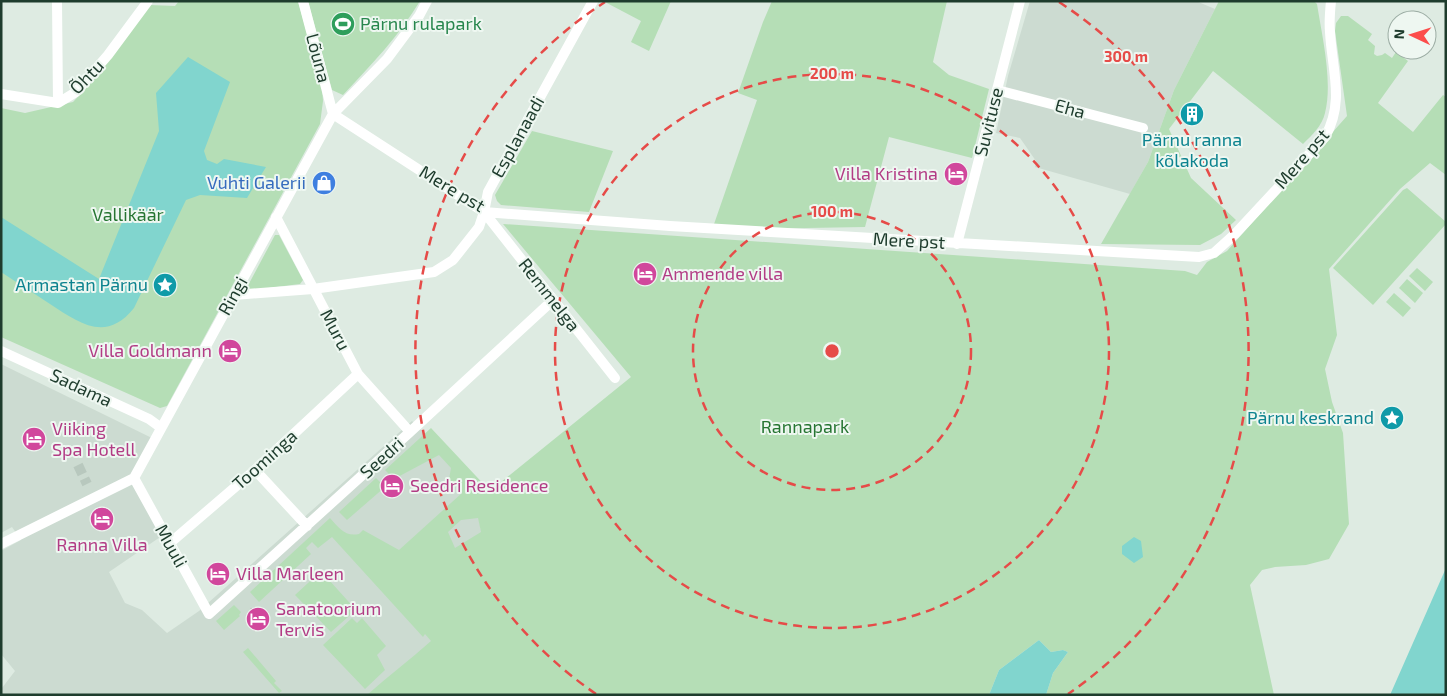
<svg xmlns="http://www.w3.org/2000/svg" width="1447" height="696" font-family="'Exo 2',sans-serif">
<rect width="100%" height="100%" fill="#deebe2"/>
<path fill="#ccdbd1" d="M1030 1H1196L1215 9 1174 90 1148 162 1130 194 1035 167 1036 161 1020 138 996 133 1008 76Z
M1 364 158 441 139 478 169 531 109 572 125 603 142 610 167 633 199 611 412 421 471 480 490 575 407 695H1L2 688 15 671 1 654V551L21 540 12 527 1 533Z"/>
<path fill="#b5deb6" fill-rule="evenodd" d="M179 1H298L322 87 323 101 320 124 167 406 160 408 1 337V108L25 113 73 102 91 83 150 5 175 6Z
M308 1H420C399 36 371 65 343 95L332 90Z
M603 1H671L649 51 631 42 641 21Z
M772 1H947L933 62 949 75 989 89 972 158 889 137 865 227 754 229 713 227 757 100 738 93 763 22Z
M1219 1H1314L1317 4C1322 36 1333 82 1325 113 1322 126 1312 135 1303 144L1213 71 1169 129 1191 178 1236 220 1221 234 1200 245 1101 244 1148 162 1174 90Z
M1341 16H1348L1372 34 1368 40 1375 46 1374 54 1377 56 1382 55 1385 53 1392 58 1396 52 1408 61 1378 103 1413 132 1443 95 1446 97V175L1430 163 1400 189 1329 269 1337 335 1325 369 1332 402 1343 433 1349 524 1329 559 1306 565 1275 567 1262 570 1250 585 1274 695H1046L1053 673 1068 652 1063 650 1051 652 1039 640 999 670 989 695H367C388 676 410 660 431 641L425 634 423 637 332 537 318 548 312 542 306 548 311 554 259 602 250 592 330 518C339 528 345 537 359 534L363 530 399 550 462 493 449 479 451 468 439 455 394 479 385 470 431 428 490 491 631 377 503 224 1185 271 1197 275 1207 262 1227 251 1347 116 1335 31 1336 23ZM478 518 481 532 455 548 448 532 461 520Z
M532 131 613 151 589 212 501 205 497 201 495 195Z
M1407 188 1446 222V224L1373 305 1333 268 1403 190Z
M275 235H279L303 280 300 284 245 291Z
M1417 268 1433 282 1425 291 1409 276Z
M1407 279 1423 293 1415 303 1399 288Z
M1394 293 1411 308 1403 317 1386 302Z
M376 478 385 487 347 520 339 512Z
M321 571 356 610 331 632 295 595Z
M234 605 241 612 239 615 240 616 224 630 216 621Z
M352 618 357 623 362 618 386 646 377 655 385 670 365 689 323 645Z
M248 648 276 681 274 683 282 691 279 693 243 652Z"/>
<path fill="#81d5ce" d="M188 57 230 82 204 151 207 160 217 164 224 159 266 167 247 198 200 195 186 200 134 308C106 343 79 323 50 304 34 293 17 283 1 272V217L99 279 159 131 156 93Z
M1134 537 1141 541 1143 557 1134 563 1122 554V546Z
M1446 568V695H1390Z
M1039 640 1051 652 1063 650 1068 652 1053 673 1046 695H989L999 670Z"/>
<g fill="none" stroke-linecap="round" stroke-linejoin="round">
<path stroke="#b8c8be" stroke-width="10" stroke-dasharray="10 5" stroke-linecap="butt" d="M78 465 87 484"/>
<path stroke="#fff" stroke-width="10" d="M57 1 58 103
M303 1 333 114 484 212 670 226 1199 257 1214 253 1235 234 1325 137C1345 102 1332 70 1330 32 1329 22 1330 11 1331 1
M997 90 1143 128
M1 94 58 103 76 92 108 55 148 1
M484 212 615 378
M276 217 358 374 410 432
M957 244 1020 1
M234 295 313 289 434 272 453 260 479 227 484 212 488 192 593 1
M1 351 149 419 160 427
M255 470 307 526
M134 478 209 614 410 432 553 300
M170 543 255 470 358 374
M1 544 134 478 333 114 387 59 419 16 427 1"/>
</g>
<g fill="none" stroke="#e64b48" stroke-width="2.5" stroke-dasharray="9 6">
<circle cx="832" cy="351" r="139"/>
<circle cx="832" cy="351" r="277"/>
<path d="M596 694A416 416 0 0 1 605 2M1059 2A416 416 0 0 1 1068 694"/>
</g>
<defs>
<g id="stadium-disc" transform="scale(1.25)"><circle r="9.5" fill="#2e9e5b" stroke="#eef7f1"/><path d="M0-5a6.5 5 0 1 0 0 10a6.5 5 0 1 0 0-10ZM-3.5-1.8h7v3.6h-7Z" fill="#fff"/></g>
<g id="building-disc" transform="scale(1.25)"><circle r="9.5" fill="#0f9aa8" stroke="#eef7f1"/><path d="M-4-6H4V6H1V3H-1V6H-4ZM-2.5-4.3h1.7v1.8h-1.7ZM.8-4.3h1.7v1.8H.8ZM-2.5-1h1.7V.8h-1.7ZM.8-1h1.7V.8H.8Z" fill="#fff"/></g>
<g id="hotel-disc" transform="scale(1.25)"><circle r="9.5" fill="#d1479c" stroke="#eef7f1"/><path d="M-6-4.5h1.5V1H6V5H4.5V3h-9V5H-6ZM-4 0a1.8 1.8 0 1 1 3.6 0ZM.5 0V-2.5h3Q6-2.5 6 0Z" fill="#fff"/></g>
<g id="shop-disc" transform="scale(1.25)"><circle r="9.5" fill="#3f7fe0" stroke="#eef7f1"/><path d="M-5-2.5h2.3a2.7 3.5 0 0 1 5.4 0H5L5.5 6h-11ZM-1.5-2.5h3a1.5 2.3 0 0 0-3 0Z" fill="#fff"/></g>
<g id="sight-disc" transform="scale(1.25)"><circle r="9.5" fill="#0f9aa8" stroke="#eef7f1"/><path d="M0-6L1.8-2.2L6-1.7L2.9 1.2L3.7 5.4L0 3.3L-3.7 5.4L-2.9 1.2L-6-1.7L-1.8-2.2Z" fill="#fff"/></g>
</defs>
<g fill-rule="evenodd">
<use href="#stadium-disc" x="343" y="24"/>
<use href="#building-disc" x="1192" y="114"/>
<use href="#hotel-disc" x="956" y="174"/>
<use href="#shop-disc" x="324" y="183"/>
<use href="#hotel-disc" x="645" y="274"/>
<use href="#sight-disc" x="165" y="285"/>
<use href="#hotel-disc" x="230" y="351"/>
<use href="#sight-disc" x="1392" y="418"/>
<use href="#hotel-disc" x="34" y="439"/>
<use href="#hotel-disc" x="392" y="486"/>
<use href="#hotel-disc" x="102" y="519"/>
<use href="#hotel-disc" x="218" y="574"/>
<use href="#hotel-disc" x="258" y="619"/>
</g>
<g text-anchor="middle" stroke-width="4" stroke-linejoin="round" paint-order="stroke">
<g font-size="18" fill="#27864d" stroke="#eef7f1" text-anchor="start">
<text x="360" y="30">Pärnu rulapark</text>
</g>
<g font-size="18" fill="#1e3c2d" stroke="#eef7f1">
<text transform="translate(318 58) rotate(75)" y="6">Lõuna</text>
<text transform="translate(87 77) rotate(-46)" y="6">Õhtu</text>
<text transform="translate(1070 109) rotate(15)" y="6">Eha</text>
<text transform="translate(989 122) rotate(-76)" y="6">Suvituse</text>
<text transform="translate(518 137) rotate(-61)" y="6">Esplanaadi</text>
<text transform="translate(1302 159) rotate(-49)" y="6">Mere pst</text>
<text transform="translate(452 189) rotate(31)" y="6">Mere pst</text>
<text transform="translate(909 241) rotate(3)" y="6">Mere pst</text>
<text transform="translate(549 295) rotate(52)" y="6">Remmelga</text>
<text transform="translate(233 296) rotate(-61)" y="6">Ringi</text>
<text transform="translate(335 330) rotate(62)" y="6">Muru</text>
<text transform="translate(81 388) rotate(25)" y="6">Sadama</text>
<text transform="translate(382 458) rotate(-42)" y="6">Seedri</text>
<text transform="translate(265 460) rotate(-42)" y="6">Toominga</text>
<text transform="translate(171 546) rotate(61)" y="6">Muuli</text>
</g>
<g font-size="18" fill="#0d838f" stroke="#eef7f1" text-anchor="end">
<text x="1192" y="146" text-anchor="middle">Pärnu ranna<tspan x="1192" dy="21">kõlakoda</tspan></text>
<text x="148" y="291">Armastan Pärnu</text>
<text x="1374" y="424">Pärnu keskrand</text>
</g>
<g font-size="18" fill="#b23c85" stroke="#eef7f1" text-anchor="start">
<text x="938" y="180" text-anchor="end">Villa Kristina</text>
<text x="662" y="280">Ammende villa</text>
<text x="212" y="357" text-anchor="end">Villa Goldmann</text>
<text x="52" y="435">Viiking<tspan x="52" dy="21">Spa Hotell</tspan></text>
<text x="410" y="492">Seedri Residence</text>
<text x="102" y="551" text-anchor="middle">Ranna Villa</text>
<text x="236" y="580">Villa Marleen</text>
<text x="276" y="615">Sanatoorium<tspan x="276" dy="21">Tervis</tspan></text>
</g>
<g font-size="18" fill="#366cbe" stroke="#eef7f1" text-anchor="end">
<text x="306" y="189">Vuhti Galerii</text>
</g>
<g font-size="18" fill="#267532" stroke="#eef7f1">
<text x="128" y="221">Vallikäär</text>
<text x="805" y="433">Rannapark</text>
</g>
</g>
<circle cx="832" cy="351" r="8" fill="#e64b48" stroke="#eef7f1" stroke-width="2.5"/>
<g font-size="15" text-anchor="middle" font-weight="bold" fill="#e64b48" stroke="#eef7f1" stroke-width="4" stroke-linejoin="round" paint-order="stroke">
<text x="1126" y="62">300 m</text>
<text x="832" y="79">200 m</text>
<text x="832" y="217">100 m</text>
</g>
<rect width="1447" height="696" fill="none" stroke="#1e3c2d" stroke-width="5"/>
<g transform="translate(1412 35) rotate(274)"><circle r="24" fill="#eef7f1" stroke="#9baca3"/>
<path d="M0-4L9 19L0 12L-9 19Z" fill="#fc4d4b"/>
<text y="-8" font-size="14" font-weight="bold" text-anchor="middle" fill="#1e3c2d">N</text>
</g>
</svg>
